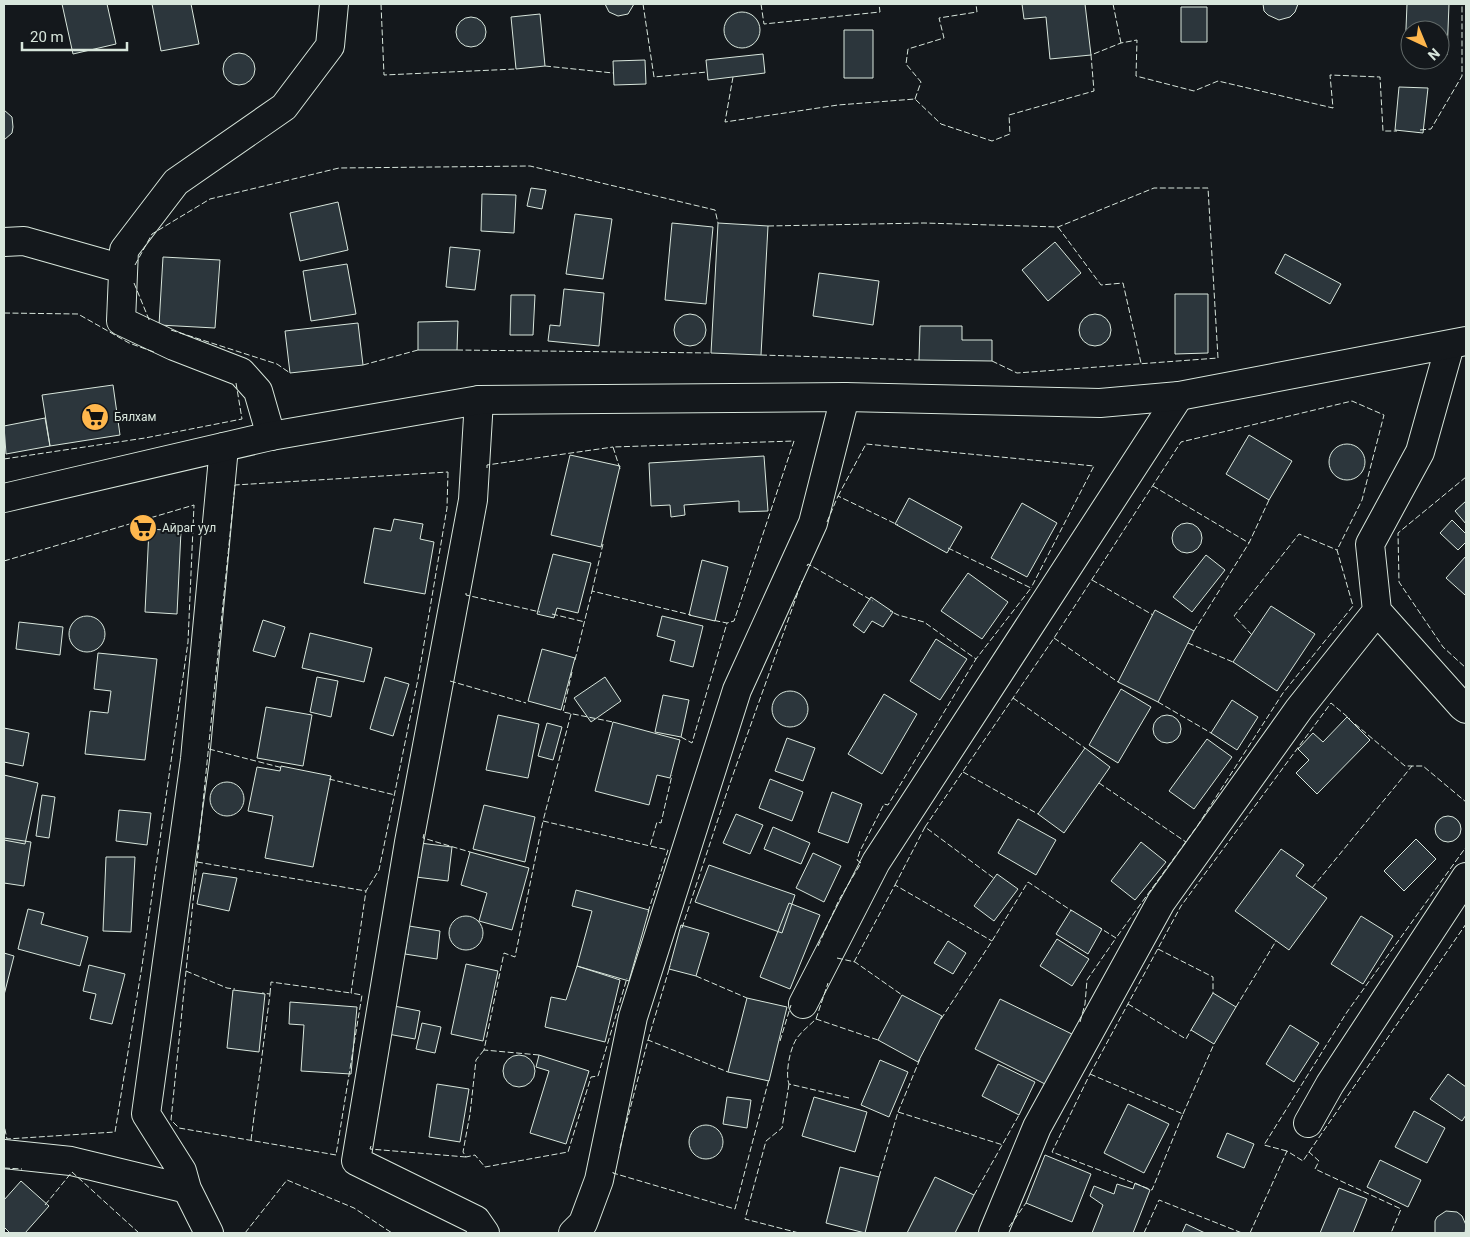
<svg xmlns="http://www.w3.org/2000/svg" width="1470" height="1237" font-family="Roboto,sans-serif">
<rect width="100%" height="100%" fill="#14181c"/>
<path fill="#2c363c" stroke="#d8e6dc" d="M62 4H107L116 44 73 54Z
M152 4H191L199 44 161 51Z
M605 4H634L628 14 618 16 609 12Z
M1022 4H1085L1091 55 1050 59 1046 17 1024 19Z
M1263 4H1298L1295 12 1290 17 1279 20 1268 15 1264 11Z
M1407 4H1449L1447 55H1440V30H1410V53H1405Z
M1181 7H1207V42H1181Z
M724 30a18 18 0 1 1 36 0a18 18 0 1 1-36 0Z
M540 14 545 66 516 69 511 17Z
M456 32a15 15 0 1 1 30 0a15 15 0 1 1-30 0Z
M844 30H873V78H844Z
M223 69a16 16 0 1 1 32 0a16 16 0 1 1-32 0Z
M763 54 765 73 708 80 706 60Z
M645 60 646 84 614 85 613 61Z
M1399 87 1428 88 1423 133 1395 130Z
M4 110 12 117 13 127 12 133 4 140Z
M531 188 546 190 542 209 527 206Z
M482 194 516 195 514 233 481 231Z
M338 202 348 250 300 261 290 213Z
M575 214 612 219 603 279 566 274Z
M672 223 713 227 706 304 665 300Z
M718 223 768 226 761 355 711 353Z
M1055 242 1081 273 1048 301 1022 270Z
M450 247 480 250 475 290 446 287Z
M1285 254 1341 284 1330 304 1275 273Z
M163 257 220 260 215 328 159 325Z
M347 264 356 314 311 321 303 271Z
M819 273 879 281 873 325 813 316Z
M564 289 604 293 599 346 548 341 550 325 560 326Z
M1175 294H1208V353L1175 354Z
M511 295H535L533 335H510Z
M674 330a16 16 0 1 1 32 0a16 16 0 1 1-32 0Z
M1079 330a16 16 0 1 1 32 0a16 16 0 1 1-32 0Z
M458 321 457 350H418V322Z
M358 323 363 365 290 373 285 331Z
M920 326H962V340H992V361L919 360Z
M113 385 120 435 50 446 42 395Z
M45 418 50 446 6 454 4 426Z
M1249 435 1292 461 1269 500 1226 474Z
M1329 462a18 18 0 1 1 36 0a18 18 0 1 1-36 0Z
M570 455 620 466 601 547 551 535Z
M764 456 768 511 739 512V501L684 505 685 515 671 517 670 505 651 506 649 463Z
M909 498 962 527 947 553 895 524Z
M1466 501V524L1455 511Z
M1022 503 1057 523 1027 577 991 558Z
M394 519 423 524 420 539 434 542 425 594 364 583 374 528 391 531Z
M1452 520 1466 534V542L1458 550 1440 533Z
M1172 538a15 15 0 1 1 30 0a15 15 0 1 1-30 0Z
M149 529 181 531 177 614 145 612Z
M553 554 591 563 578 613 557 608 554 618 537 614Z
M1206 555 1225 570 1192 612 1173 597Z
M1466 556V593L1465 595 1446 578Z
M702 560 728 567 715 621 689 615Z
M968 573 1008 602 982 639 941 611Z
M871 597 893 612 883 627 872 621 864 633 853 625Z
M1271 606 1315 634 1277 691 1233 662Z
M1155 610 1194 631 1158 702 1118 682Z
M662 616 703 626 693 667 670 661 675 641 657 636Z
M69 634a18 18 0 1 1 36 0a18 18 0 1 1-36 0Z
M263 620 285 627 275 657 253 651Z
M19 622 63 627 60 655 16 649Z
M310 633 372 648 364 682 302 668Z
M936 639 967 659 940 700 910 681Z
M542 649 575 658 561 710 528 701Z
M98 653 157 659 145 760 85 754 90 711 108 713 111 691 94 689Z
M317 677 338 681 331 717 310 712Z
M385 677 409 684 393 736 370 729Z
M605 677 621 701 591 722 574 698Z
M1121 689 1151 707 1118 763 1089 745Z
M772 709a18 18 0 1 1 36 0a18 18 0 1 1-36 0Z
M884 694 917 714 882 774 848 754Z
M663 695 689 700 681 737 655 732Z
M1232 700 1258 717 1237 750 1211 733Z
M266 707 312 715 303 766 257 758Z
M498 715 539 724 528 778 486 770Z
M1153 729a14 14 0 1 1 28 0a14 14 0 1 1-28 0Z
M1347 717 1370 740 1317 794 1296 773 1309 760 1298 749 1313 733 1323 742Z
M613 722 680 740 670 778 657 775 649 805 595 791Z
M547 723 562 727 553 760 538 756Z
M4 728 29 733 23 766 4 762Z
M787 738 815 748 803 781 775 771Z
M1207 739 1232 757 1194 809 1169 791Z
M1085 748 1110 767 1064 833 1038 814Z
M281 766 331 776 313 867 265 858 273 816 248 811 257 767 280 771Z
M4 775 38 783 25 844 4 840Z
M770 779 803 792 792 821 759 808Z
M210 799a17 17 0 1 1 34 0a17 17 0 1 1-34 0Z
M832 792 862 804 848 843 818 832Z
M42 795 55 797 49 838 36 836Z
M484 805 535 817 525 862 473 849Z
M119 810 151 813 147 845 116 841Z
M736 814 763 825 750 854 723 843Z
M1435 829a13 13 0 1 1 26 0a13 13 0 1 1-26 0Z
M1018 819 1056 840 1036 875 998 853Z
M773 827 810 843 801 864 764 849Z
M4 838 31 842 24 886 4 883Z
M1416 839 1436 859 1404 891 1384 871Z
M1141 842 1166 862 1135 900 1111 881Z
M420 843 452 847 448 881 416 877Z
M1281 849 1304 865 1296 876 1327 898 1289 950 1235 911Z
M470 852 529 868 512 930 479 921 487 893 461 885Z
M813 853 841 866 824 902 796 888Z
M106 857H135L131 932 103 931Z
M709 865 795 895 782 933 695 902Z
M203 873 237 878 229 911 197 904Z
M997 874 1018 889 994 921 974 906Z
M576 890 649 910 629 981 577 966 592 911 572 906Z
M789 903 820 915 790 989 760 977Z
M28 909 44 913 41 924 88 937 80 966 18 949Z
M1071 910 1102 929 1088 954 1056 934Z
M449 933a17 17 0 1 1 34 0a17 17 0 1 1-34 0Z
M1361 916 1393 936 1363 984 1331 964Z
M681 925 709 933 696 976 669 969Z
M409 926 440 931 437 959 405 954Z
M1057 939 1089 959 1072 986 1040 966Z
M948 941 966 953 953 974 934 963Z
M4 953 14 956 4 995Z
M466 964 498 971 483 1041 451 1034Z
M89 965 125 974 112 1024 90 1019 96 994 83 991Z
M577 966 620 980 605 1042 545 1027 551 997 566 1000Z
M233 990 265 994 259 1052 227 1048Z
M1213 993 1236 1007 1214 1044 1191 1030Z
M902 995 942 1016 918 1062 878 1040Z
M747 998 787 1007 769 1081 728 1072Z
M1000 999 1076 1036 1051 1087 975 1049Z
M290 1002 357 1007 351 1074 301 1071 304 1025 289 1024Z
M394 1006 420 1011 415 1039 388 1034Z
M422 1023 441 1027 435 1053 416 1049Z
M1290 1025 1319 1043 1294 1082 1266 1064Z
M503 1071a16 16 0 1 1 32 0a16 16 0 1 1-32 0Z
M539 1055 589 1071 566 1144 530 1133 549 1071 536 1067Z
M880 1060 908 1072 889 1117 861 1105Z
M998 1064 1035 1082 1019 1115 982 1096Z
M1448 1074 1466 1087V1115L1462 1121 1430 1099Z
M437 1084 469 1089 460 1142 429 1137Z
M727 1097 751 1100 747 1128 723 1124Z
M814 1097 867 1112 855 1152 802 1136Z
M1128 1104 1169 1124 1144 1173 1104 1153Z
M1414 1111 1445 1128 1427 1163 1395 1147Z
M689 1142a17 17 0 1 1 34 0a17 17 0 1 1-34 0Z
M1227 1133 1254 1144 1244 1168 1217 1157Z
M1045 1155 1091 1174 1072 1222 1026 1203Z
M1380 1160 1421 1180 1408 1207 1367 1187Z
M840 1167 879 1177 865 1233 826 1223Z
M935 1177 974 1195 955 1233H907Z
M21 1181 49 1206 25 1233H10L4 1227V1200Z
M1135 1183 1150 1190 1133 1233H1092L1103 1205 1090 1196 1094 1186 1114 1194 1117 1184 1133 1189Z
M1339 1188 1367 1199 1353 1233H1320Z
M1446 1211 1457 1212 1462 1216 1466 1225 1465 1233H1435V1221L1437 1217Z
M1186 1224 1205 1233H1182Z"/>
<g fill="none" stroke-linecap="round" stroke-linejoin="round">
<g stroke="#d8e6dc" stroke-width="30">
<path id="minor" d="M4 242 24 241 123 269
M479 400 473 500 409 842 356 1161 476 1220 485 1233
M271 436 258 391 241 372 174 346 121 321 124 250 176 182 284 107 330 46 334 4
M1377 611 1462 706 1466 709
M803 1004 876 862 1179 396
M1308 1123 1330 1084 1466 877
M4 1154 71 1161 187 1189
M209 1233 187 1189 182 1171 146 1114 195 759 224 447
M573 1233 583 1223 599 1180 633 1017 737 690 813 523 845 397
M993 1233 1037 1127 1161 902 1299 709 1377 611 1370 544 1420 452 1450 345"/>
</g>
<g stroke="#d8e6dc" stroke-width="30">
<path id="secondary" d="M4 498 271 436 479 400 845 397 1100 403 1179 396 1466 341"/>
</g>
<use href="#minor" stroke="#14181c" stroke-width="28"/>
<use href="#secondary" stroke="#14181c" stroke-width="28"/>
<path stroke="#d8e6dc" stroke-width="1" stroke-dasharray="6 2.5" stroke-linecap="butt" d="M381 4 384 75 516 69
M643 4 654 77 707 72
M761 4 764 24 880 12 879 4
M1113 4 1121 43
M545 66 613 73
M733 77 725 122 838 105 915 99 941 124 992 141 1010 134 1009 115 1094 91 1091 55 1121 43 1137 40 1136 76 1194 91 1218 81 1333 108 1330 75 1380 77 1383 131H1397
M915 99 921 82 906 64 908 49 944 38 939 18 977 12 976 4
M1420 130 1431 129 1462 76V4
M768 226 924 223 1058 227 1154 188H1208L1218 358 1017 373 992 361
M1058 227 1101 285 1123 283 1141 363
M135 265 152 234 210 199 339 168 530 166 715 210 718 223
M134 283 150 322
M4 313 78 314 129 343 154 352
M171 330 277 364 290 373
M457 350 711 353
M761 355 919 360
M363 365 418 350
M4 459 145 438 242 419 236 383
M487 468V465L613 447
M620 469 613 447 794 441 734 621 727 623
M448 472 447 508 418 679 379 870 366 891 351 993 362 995 336 1155 179 1128 171 1120 235 485Z
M1466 477 1398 533 1399 582 1443 647 1466 668
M1153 486 1249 543 1269 500
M838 496 866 444 1094 466 1031 588
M827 522 838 496 898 525
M948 548 1031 588 976 659
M4 561 194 505 188 642 142 966 115 1132 7 1139 4 1125
M807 566 808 564 873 601
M1092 580 1153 615
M592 591 603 544
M466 593V595L540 612
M552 614 585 622
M1194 631 1249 543
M1252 635 1234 616 1299 534 1337 550
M1054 638 1118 682
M1188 643 1233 662
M575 660 592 591 691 615
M572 672 563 712 613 722
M450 681 526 703
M1013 698 1085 748
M1158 702 1211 733
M571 714 543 821 650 846
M1355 724 1405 766H1423L1466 802
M681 737 692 743 727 623 712 620
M209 749 283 768
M963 772 1038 814
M329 779 395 795
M1099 783 1186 842
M925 827 1054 638 1181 442 1352 401 1384 415 1362 500 1337 550 1353 606 1283 693 1198 825 1116 938
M424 834 423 838 470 852
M197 862 366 891
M895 885 925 827 995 879
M1312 888 1412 766
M648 912 668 850 650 846 657 822 661 823 672 775
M682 928 729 786 802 581
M818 946 839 900 861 863 857 860 860 851 884 804 888 805 976 659 924 622 898 615 890 611
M1158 949 1213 977V993
M837 958 855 962 902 995
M854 962 895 885 992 941
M186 971 227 988 235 989
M696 976 747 998
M270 994 271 982 351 993
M1128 1004 1186 1039 1191 1030
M1236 1007 1276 941
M816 1019 828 983
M941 1019 992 941 1028 882 1072 911
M1080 1022 1085 1004 1087 980 1116 938 1100 928
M648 1040 670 966
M780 1041 791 1005
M484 1050 476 1060 470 1114 463 1152 466 1157 475 1155 485 1167 568 1152 591 1077 598 1076 627 978
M539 1055 484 1050 504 953 515 957 543 821
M1090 1074 1181 906 1331 703 1350 719
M1090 1074 1183 1114 1152 1190 1052 1152Z
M789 1084 782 1128 766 1141 745 1219 799 1233
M849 1098 789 1084C785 1073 790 1048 797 1038 802 1031 810 1025 816 1019L878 1040
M898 1112 920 1059
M1183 1114 1214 1044
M251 1140 270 994 262 993
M371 1146 370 1149 466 1157
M620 1148 648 1040 728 1072
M1287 1151 1264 1145 1347 1012 1466 847
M1309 1152 1466 924
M4 1168 22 1169
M613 1172V1173L735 1209 769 1079
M879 1177 898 1112 1003 1145
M974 1195 1019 1115
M45 1205 72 1172 139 1233
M1009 1227 1026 1203
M245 1233 287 1180 354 1208 392 1233
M1144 1233 1159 1200 1242 1233
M1250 1233 1287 1151 1303 1161 1309 1152 1319 1161 1315 1169 1401 1209 1391 1233"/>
</g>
<defs>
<g id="supermarket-disc" transform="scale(1.4375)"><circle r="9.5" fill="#ffb74d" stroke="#14181c"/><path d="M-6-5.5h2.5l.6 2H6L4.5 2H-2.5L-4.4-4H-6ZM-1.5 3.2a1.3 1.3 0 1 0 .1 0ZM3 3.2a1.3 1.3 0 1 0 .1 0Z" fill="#111"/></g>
</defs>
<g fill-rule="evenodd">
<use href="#supermarket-disc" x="95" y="417"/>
<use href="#supermarket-disc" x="143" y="528"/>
</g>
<g text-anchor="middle" stroke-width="4" stroke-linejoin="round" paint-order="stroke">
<g font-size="12" fill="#d8e6dc" stroke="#14181c" text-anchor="start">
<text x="114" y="421">Бялхам</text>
<text x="162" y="532">Айраг уул</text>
</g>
</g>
<rect width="1470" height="1237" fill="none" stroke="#d8e6dc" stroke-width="10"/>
<g transform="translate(1425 45) rotate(136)"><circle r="24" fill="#14181c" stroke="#626a69"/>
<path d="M0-4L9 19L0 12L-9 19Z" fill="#ffb74d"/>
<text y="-8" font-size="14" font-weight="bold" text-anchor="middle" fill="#d8e6dc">N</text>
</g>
<path d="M22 42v8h105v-8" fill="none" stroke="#d8e6dc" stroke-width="2.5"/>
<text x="30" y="42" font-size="15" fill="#d8e6dc" stroke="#14181c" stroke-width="4" paint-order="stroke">20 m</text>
</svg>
